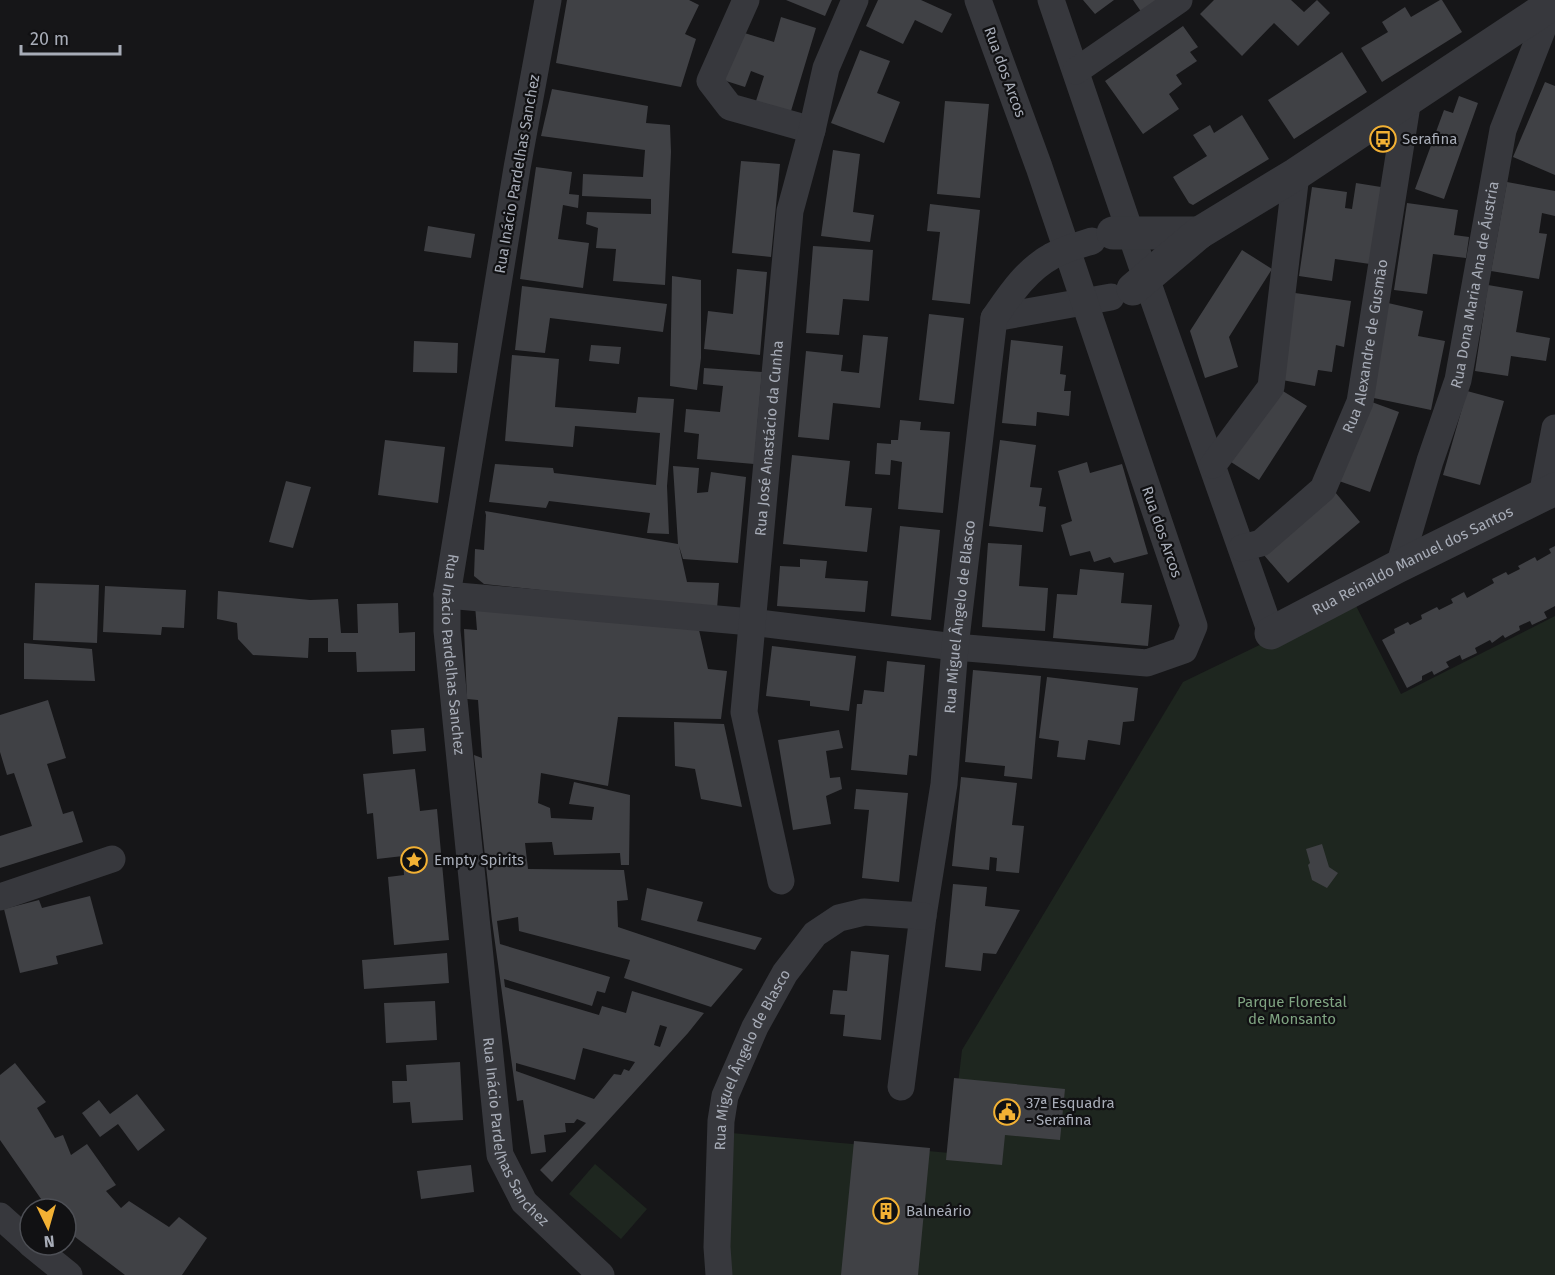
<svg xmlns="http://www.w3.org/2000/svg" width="1555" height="1275" font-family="'Fira Sans',sans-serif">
<rect width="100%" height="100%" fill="#161618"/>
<path fill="#1e261f" d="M1353 600 1401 694 1555 616V1275H714L720 1132 950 1153 962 1050 1183 682Z
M595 1164 647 1209 621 1239 569 1194Z"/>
<path fill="#404145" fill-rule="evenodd" d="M567 0H689L699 5 685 34 696 39 681 87 556 63Z
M786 0H832L825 16Z
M878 0H921L952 14 942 33 915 20 903 44 866 26Z
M1083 0H1114L1095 14Z
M1133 0H1157L1142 13Z
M1214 0H1291L1304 12 1317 0 1330 13 1298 46 1274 23 1242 56 1200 14Z
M1440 0H1442L1462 32 1382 82 1361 48 1388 32 1382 22 1405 7 1411 17Z
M781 17 816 28 791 111 756 101 764 76 751 71 745 87 723 80 738 31 774 42Z
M1183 26 1198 47 1190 52 1197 61 1176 75 1182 84 1169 94 1179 109 1143 134 1105 81Z
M860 50 890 61 877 93 900 102 884 143 831 123Z
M1342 52 1367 92 1294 139 1268 100Z
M1545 82 1555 86V175L1513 157Z
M552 89 648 106 646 123 670 125 671 152 665 285 613 281 616 249 596 248 598 228 586 224 587 212 651 214V199L582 196 583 174 643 177 645 150 541 136Z
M1459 96 1478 103 1444 199 1415 189 1444 110 1453 113Z
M945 101 989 104 980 198 937 194Z
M1242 115 1269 159 1193 205 1189 203 1173 177 1207 156 1193 135 1210 125 1214 133Z
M833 150 860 154 853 212 874 215 870 242 821 236Z
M741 161 780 164 771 257 732 253Z
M536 167 572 172 569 194 579 195 578 208 563 205 558 239 589 243 583 288 520 279Z
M1507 182 1555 191V216L1542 213 1539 233 1547 234 1539 279 1491 271Z
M1356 183 1381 187 1370 264 1335 259 1332 281 1299 276 1312 187 1347 192 1345 208 1352 209Z
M1407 203 1458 210 1454 235 1469 237 1466 258 1433 254 1427 294 1394 290Z
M930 204 980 210 970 304 932 300 940 232 927 231Z
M428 226 475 234 471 258 424 251Z
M813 246 873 250 869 301 843 299 839 335 806 333Z
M1242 250 1272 269 1229 337 1238 367 1205 378 1190 331Z
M737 269 767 272 760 355 704 349 708 311 733 314Z
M672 276 701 280V358L697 390 670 386Z
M1488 285 1523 291 1516 332 1550 338 1546 361 1511 356 1508 376 1475 371Z
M522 286 667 304 663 332 550 318 545 353 515 350Z
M1295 293 1351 301 1344 347 1336 345 1332 372 1318 370 1315 386 1282 380Z
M1388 303 1423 311 1418 336 1445 341 1431 410 1369 397Z
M929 314 964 318 954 404 919 400Z
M863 335 888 337 880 408 833 403 829 440 798 437 806 351 843 355 841 371 859 373Z
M1011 340 1063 346 1060 374 1066 375 1064 391H1071L1069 416 1037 412 1036 426 1002 423Z
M414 341 458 343 457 373 413 372Z
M591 345 621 347 619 364 589 361Z
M512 355 559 359 555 407 636 413 638 397 674 399 667 486 669 534 647 533 650 513 549 501 546 508 489 502 495 464 553 468 554 473 656 485 660 433 575 426 573 447 505 441Z
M704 368 762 372 754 464 697 459 699 434 684 432 686 409 720 412 723 386 703 384Z
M1278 388 1307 406 1259 480 1231 462Z
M1467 391 1504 401 1480 485 1443 475Z
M1369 401 1399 412 1370 492 1339 481Z
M900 420 921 422 920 430 950 432 943 513 898 509 902 462 891 460 890 475 875 474 877 443 891 444V440H898Z
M385 440 445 447 438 503 378 495Z
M1000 440 1036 445 1030 487 1042 488 1039 506 1046 507 1043 532 989 526Z
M792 455 850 461 845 506 872 508 867 552 783 544Z
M1087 462 1090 473 1122 464 1148 554 1114 563 1110 557 1094 562 1090 551 1070 556 1061 525 1072 521 1058 471Z
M673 466 699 468 697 493 708 492 711 472 746 477 738 563 683 559 679 546 687 582 719 583 717 609 484 584 474 576 475 549 484 550 486 515 485 511 678 544Z
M286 481 311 487 293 548 269 542Z
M1335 492 1360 522 1288 583 1263 554Z
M900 526 940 530 931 620 891 616Z
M988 543 1022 545 1019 586 1048 588 1045 631 982 627Z
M1555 546V606L1544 612 1547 618 1532 625 1530 621 1519 626 1520 630 1505 638 1503 635 1492 643 1490 640 1475 648 1477 653 1462 660 1460 655 1446 662 1449 667 1434 675 1432 671 1422 676V680L1407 688 1382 640 1395 633 1394 629 1408 622 1410 625 1422 619 1421 615 1437 607 1439 610 1453 603 1451 599 1464 592 1467 598 1494 583 1492 579 1506 572 1508 575 1520 569 1518 566 1535 557 1537 561 1551 553 1549 549Z
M800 559 827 561 825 578 868 581 865 612 777 606 780 566 800 567Z
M1080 569 1124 573 1121 603 1152 605 1148 646 1053 638 1057 594 1077 595Z
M35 583 99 585 97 643 33 640Z
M105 586 186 590 184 628 162 627 161 635 103 632Z
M218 591 310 600 338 599 341 633H358L357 604 398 603 399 633 415 632V671L357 672 356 652H328V638H309L308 658 253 655 238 639 237 623 217 619Z
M475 605 699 630 708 669 727 671 721 719 618 717 608 786 541 773 538 803 550 808 551 818 592 820 594 807 569 804 574 782 630 795 629 865H621L620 853 554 855 552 842 525 843 528 869 624 870 628 900 617 901 618 927 743 969 711 1007 624 978 630 960 519 931 518 917 497 921 500 944 610 977 605 993 597 991 592 1006 504 979 505 987 599 1015 602 1006 626 1013 632 991 704 1013 688 1033 552 1182 540 1170 586 1123 577 1119 574 1123H565L566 1132 544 1135 546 1152 531 1154 523 1100 517 1101 492 921 474 755 482 758 478 700 467 699 464 629 477 630ZM660 1025 667 1027 660 1047 654 1045ZM583 1048 635 1062 629 1071 624 1069 621 1075 614 1074 594 1099 516 1071V1063L575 1080Z
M24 643 92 649 95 681 24 679Z
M772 646 856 656 849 711 810 706V701L766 696Z
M887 661 925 665 917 756 909 755 907 775 851 770 857 704H862L864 690 884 692Z
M973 670 1041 676 1032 779 1004 776 1005 766 965 762Z
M1047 677 1138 688 1134 721 1123 722 1120 745 1088 740 1085 760 1057 757 1059 741 1039 738Z
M48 700 66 758 47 764 63 814 73 811 83 842 0 868V836L32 826 14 773 7 775 0 752V715Z
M674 722 724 724 742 807 701 799 695 769 675 766Z
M424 728 426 751 393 754 391 730Z
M839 730 843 748 826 751 830 778 840 777 842 789 826 796 831 824 793 830 778 740Z
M415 769 420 811 437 809 449 940 394 945 388 877 404 875 403 856 377 859 373 813 367 814 363 774Z
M961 777 1017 783 1012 825 1024 826 1019 873 996 871 997 858 990 857 989 870 952 866Z
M856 789 908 793 899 882 862 878 869 810 854 809Z
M1322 844 1329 867 1338 873 1327 888 1312 880 1308 865 1310 863 1306 849Z
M953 884 987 887 985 906 1020 910 996 954 983 953 981 971 945 967Z
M647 888 703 902 697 921 762 938 755 950 641 920Z
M90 896 103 944 56 956 58 964 20 973 4 909 39 900 42 908Z
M851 951 889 955 881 1040 843 1036 845 1015 830 1014 833 990 847 991Z
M447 953 449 983 364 989 362 960Z
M435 1001 437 1040 386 1043 384 1003Z
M460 1062 463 1120 412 1123 410 1102 393 1103 392 1081H407L406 1065Z
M15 1063 46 1102 37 1108 55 1138 63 1135 71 1155 87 1144 116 1185 106 1191 121 1208 129 1201 169 1227 179 1217 207 1238 182 1275H125L66 1230V1209H48L0 1140V1075Z
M954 1078 1065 1089 1060 1140 1005 1135 1002 1165 946 1160Z
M137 1094 165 1130 138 1151 118 1124 100 1137 82 1113 99 1100 110 1114Z
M854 1141 930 1148 918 1275H841Z
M471 1165 474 1192 421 1199 417 1171Z"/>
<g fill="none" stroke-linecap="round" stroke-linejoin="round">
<g stroke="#37383d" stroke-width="27">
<path id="s1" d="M548 0 517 168 447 595V631L500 1155 524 1202 601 1275"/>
<path d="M746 0 710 81 730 107 812 130"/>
<path d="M1051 0 1146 278 1271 633"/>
<path d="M1076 71 1179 0"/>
<path d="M994 318 1111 297"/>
<path d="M1213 465 1271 387 1296 174"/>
<path d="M1542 496 1555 428"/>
<path id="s2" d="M1242 548 1261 543 1323 489 1360 402 1408 99"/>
<path id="s3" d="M1399 566 1430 461 1458 380 1503 130 1552 5"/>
<path d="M447 595 751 622 955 647 1147 663 1184 650 1194 626 1039 167 978 0"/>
<path id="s4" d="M781 881 744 712 790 211 812 130 826 68 855 0"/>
<path d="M0 897 112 859"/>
<path id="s5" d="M901 1087 923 916 944 784 955 647 994 318C1010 295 1026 270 1052 256 1064 249 1079 245 1092 241"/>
<path d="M0 1216 30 1243"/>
<path d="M32 1245 69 1275"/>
<path id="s6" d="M719 1275 717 1247 721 1121 725 1096 755 1027 785 973 815 934 839 918 864 912 923 916"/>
</g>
<g stroke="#37383d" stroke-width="33">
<path d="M1113 233H1199"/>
<path d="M1133 289 1199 233 1296 174 1555 2"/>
<path id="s7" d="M1271 633 1399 566 1555 489"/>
</g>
</g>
<defs>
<g id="bus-ring" transform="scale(1.35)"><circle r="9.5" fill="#111113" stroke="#f2b134" stroke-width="1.5"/><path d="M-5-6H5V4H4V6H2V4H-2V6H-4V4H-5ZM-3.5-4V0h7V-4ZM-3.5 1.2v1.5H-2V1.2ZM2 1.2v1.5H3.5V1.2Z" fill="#f2b134"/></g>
<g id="sight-ring" transform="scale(1.35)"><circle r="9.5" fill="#111113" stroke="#f2b134" stroke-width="1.5"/><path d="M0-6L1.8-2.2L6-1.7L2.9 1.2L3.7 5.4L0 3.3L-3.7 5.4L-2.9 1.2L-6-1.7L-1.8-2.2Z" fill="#f2b134"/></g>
<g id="civic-ring" transform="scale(1.35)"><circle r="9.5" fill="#111113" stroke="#f2b134" stroke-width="1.5"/><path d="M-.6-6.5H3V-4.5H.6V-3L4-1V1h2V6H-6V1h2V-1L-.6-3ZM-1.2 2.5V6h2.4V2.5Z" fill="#f2b134"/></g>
<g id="building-ring" transform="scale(1.35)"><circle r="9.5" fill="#111113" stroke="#f2b134" stroke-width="1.5"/><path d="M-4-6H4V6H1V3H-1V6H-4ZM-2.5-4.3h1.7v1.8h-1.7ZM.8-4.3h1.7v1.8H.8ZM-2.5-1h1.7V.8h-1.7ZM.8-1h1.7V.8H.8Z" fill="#f2b134"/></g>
</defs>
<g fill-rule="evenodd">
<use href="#bus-ring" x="1383" y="139"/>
<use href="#sight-ring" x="414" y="860"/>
<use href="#civic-ring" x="1007" y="1112"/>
<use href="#building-ring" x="886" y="1211"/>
</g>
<g text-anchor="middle" stroke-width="4.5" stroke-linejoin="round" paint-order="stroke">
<g font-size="15" fill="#a8adb8" stroke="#111113">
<text transform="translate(1005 72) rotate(70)" y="5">Rua dos Arcos</text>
<text transform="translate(517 174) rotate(-80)" y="5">Rua Inácio Pardelhas Sanchez</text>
<text dy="5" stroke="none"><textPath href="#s3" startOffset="292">Rua Dona Maria Ana de Áustria</textPath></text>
<text dy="5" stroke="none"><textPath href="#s2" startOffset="252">Rua Alexandre de Gusmão</textPath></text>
<text dy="5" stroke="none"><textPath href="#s4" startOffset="448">Rua José Anastácio da Cunha</textPath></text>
<text transform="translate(1162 532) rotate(71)" y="5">Rua dos Arcos</text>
<text dy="5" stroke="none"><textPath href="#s7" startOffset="159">Rua Reinaldo Manuel dos Santos</textPath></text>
<text dy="5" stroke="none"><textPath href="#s5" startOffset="474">Rua Miguel Ângelo de Blasco</textPath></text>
<text dy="5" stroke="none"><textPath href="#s1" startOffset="663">Rua Inácio Pardelhas Sanchez</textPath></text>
<text dy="5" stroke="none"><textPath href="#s6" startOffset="222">Rua Miguel Ângelo de Blasco</textPath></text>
<text dy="5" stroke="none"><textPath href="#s1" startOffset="1149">Rua Inácio Pardelhas Sanchez</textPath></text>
</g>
<g font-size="15" fill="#a8adb8" stroke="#111113" text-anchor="start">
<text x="1402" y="144">Serafina</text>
<text x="434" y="865">Empty Spirits</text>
<text x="1026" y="1108">37ª Esquadra<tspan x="1026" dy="17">- Serafina</tspan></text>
<text x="906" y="1216">Balneário</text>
</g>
<g font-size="15" fill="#7fa381" stroke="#111113">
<text x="1292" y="1007">Parque Florestal<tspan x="1292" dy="17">de Monsanto</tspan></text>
</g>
</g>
<g transform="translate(48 1227) rotate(175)"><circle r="28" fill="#111113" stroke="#4d4f55" stroke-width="1.5"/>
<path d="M0-4.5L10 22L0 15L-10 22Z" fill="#f2b134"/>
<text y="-9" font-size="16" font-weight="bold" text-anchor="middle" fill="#a8adb8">N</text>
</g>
<path d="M21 45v9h99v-9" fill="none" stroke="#a8adb8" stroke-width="3"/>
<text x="30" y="45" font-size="18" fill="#a8adb8" stroke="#111113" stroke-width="4.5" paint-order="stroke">20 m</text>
</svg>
